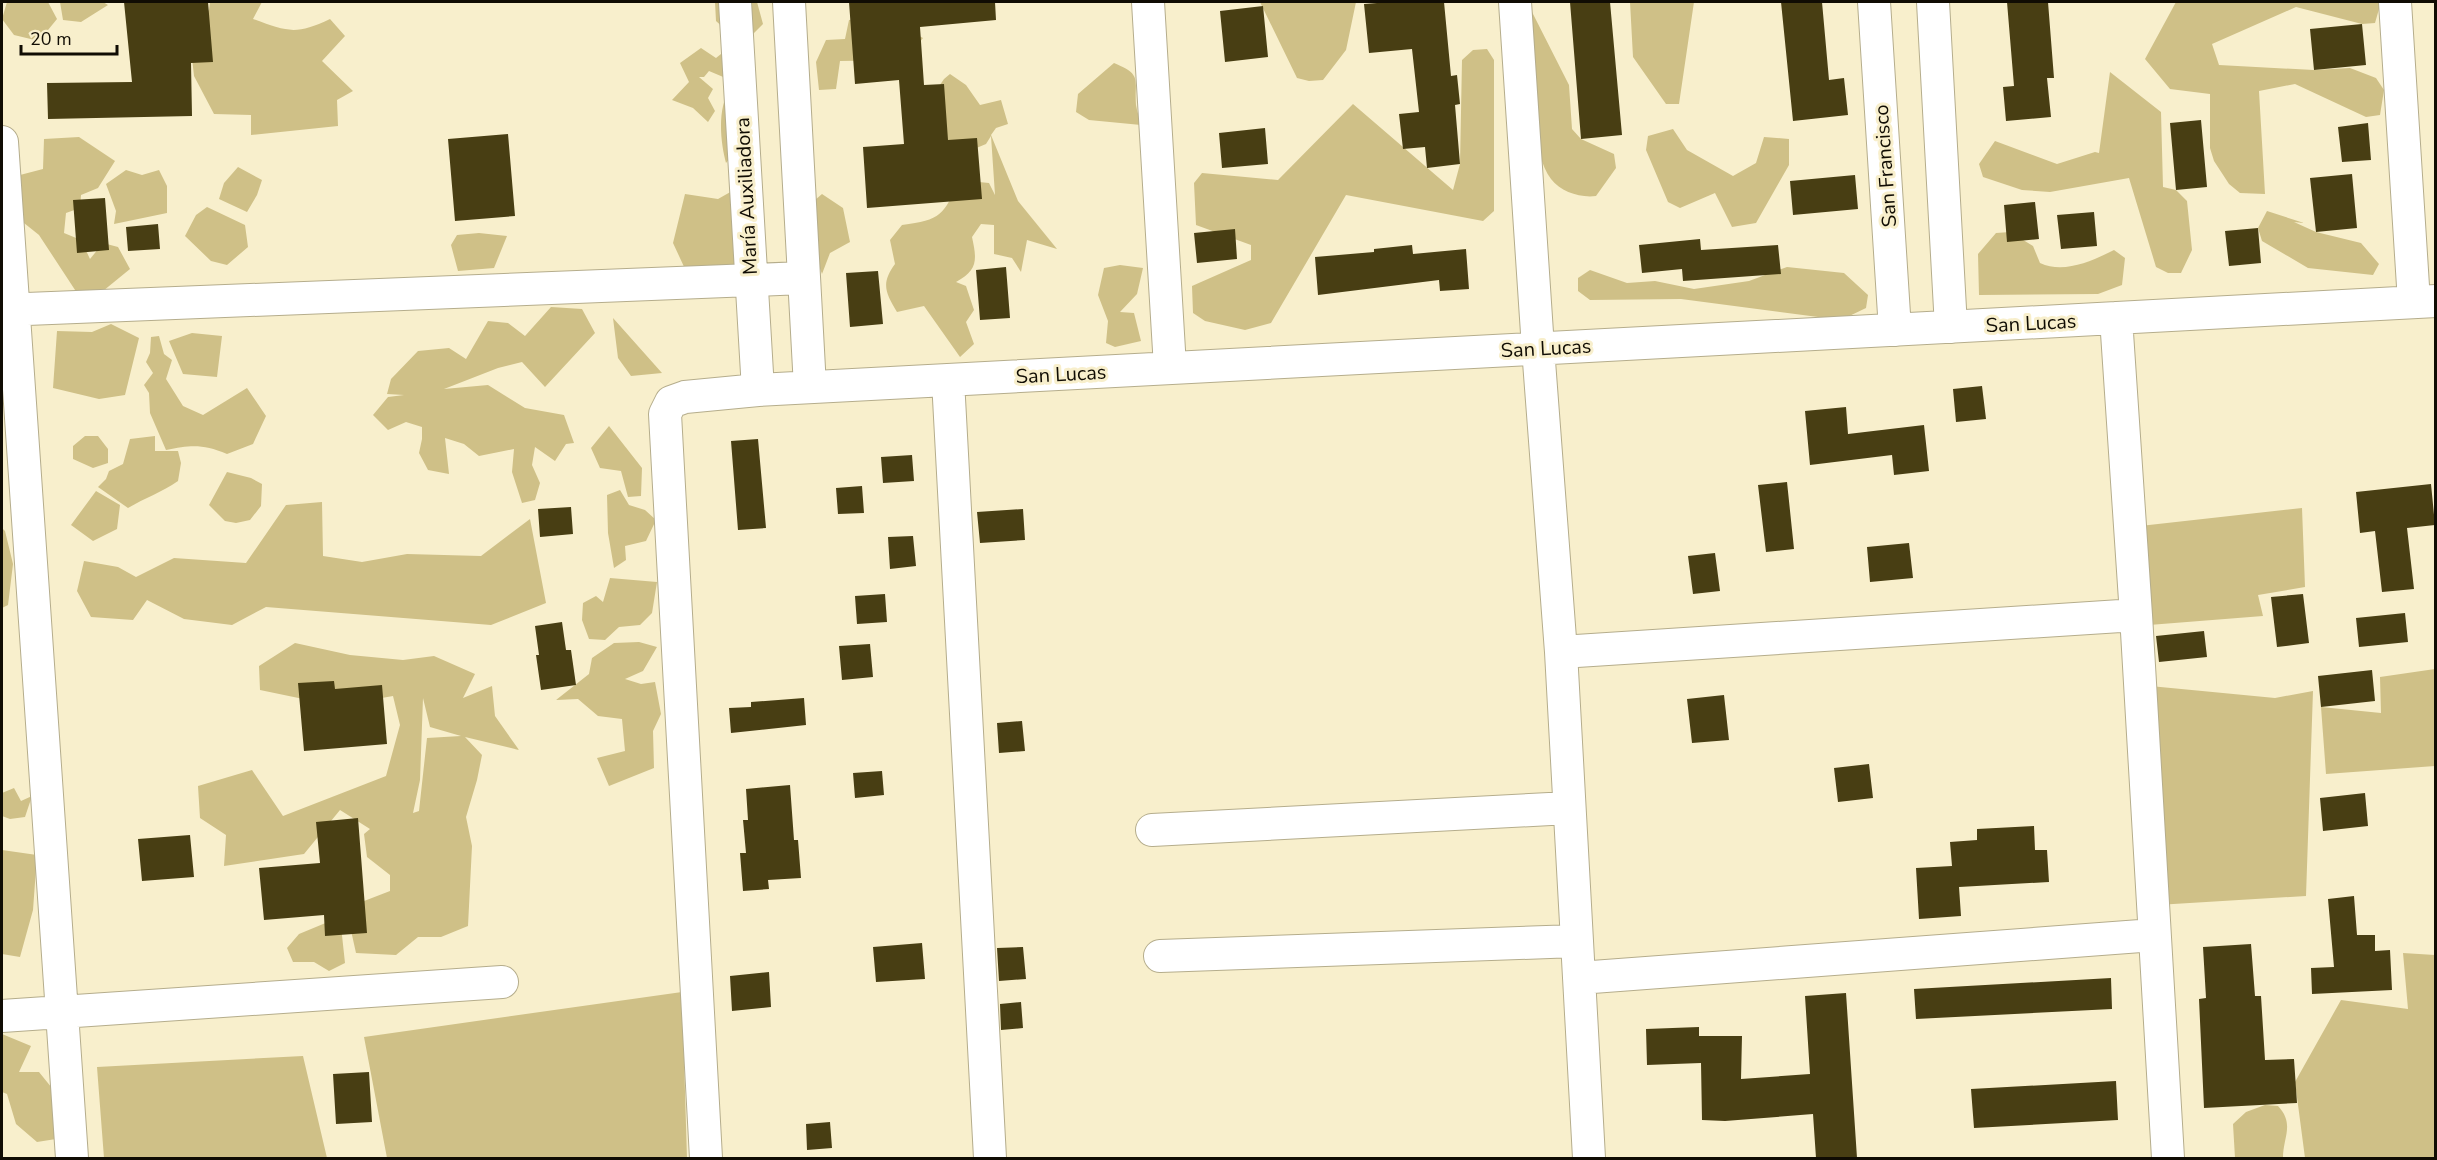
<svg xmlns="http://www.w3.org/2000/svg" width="2437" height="1160" font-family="'Nunito Sans',sans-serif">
<rect width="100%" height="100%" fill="#f8efcc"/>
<path fill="#cfc087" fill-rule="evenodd" d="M7 2H48L57 19 39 41 14 35 2 19Z
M60 2H103L108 5 81 22 63 20Z
M210 2H262L253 19C288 32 296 35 330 19L345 36 322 61 353 91 337 100 338 126 251 135V115L214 114 194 76 189 30 209 10Z
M715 2H757L763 24 752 35 727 31 716 21Z
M1260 2H1356L1346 50 1323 80 1309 81 1297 78Z
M1630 2H1694L1679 104H1666L1633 57Z
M2176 2H2381L2375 23 2362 24 2296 7 2212 44 2219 65 2314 70 2350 68 2376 78 2384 90 2380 115 2366 117 2295 84 2259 91 2265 194 2240 193 2229 184 2214 161 2210 148V94L2170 89 2145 59Z
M1531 10 1569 85 1572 129 1581 139 1614 154 1616 168 1596 196C1580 198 1561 192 1551 179 1527 148 1532 51 1531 10Z
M872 17 904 28 923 38 905 60 840 61 836 89 819 90 816 62 826 40 845 39 849 20Z
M701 48 716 58 721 54H728V79L709 71 704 77H699L713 89 708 98 715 111 708 122 693 108 672 100 689 82 680 63Z
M1487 49 1494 60V211L1483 221 1346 195 1271 323 1245 330 1205 321 1193 313 1192 286 1251 260V245L1196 225 1194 183 1202 173 1278 180 1353 104 1453 190 1460 164 1462 60 1473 50Z
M1114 63C1143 75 1134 79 1136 105 1137 112 1140 119 1141 125L1089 120 1076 112 1078 94Z
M2110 72 2161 112 2163 187 2176 190 2187 201 2192 250 2181 273H2168L2156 267 2129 178 2050 192 2022 190 1983 177 1979 164 1995 141 2057 164 2095 152 2099 153Z
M950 74 966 85 980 105 1001 100 1008 124 996 128 991 135 1018 201 1057 249 1027 240 1021 272 1012 258 994 254V225L981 224 972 237C977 260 978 270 956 282L966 286 974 310 966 322 974 344 960 357 924 306 897 312C885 292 881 283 895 264L890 240 902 225C941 220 944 215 959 180L989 183 995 195 991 136 986 144 955 157 927 104 944 79Z
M731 87 749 133 726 163C720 141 717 107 731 87Z
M1673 129 1687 150 1733 176 1756 163 1764 137 1789 139V165L1756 223 1732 227 1715 193 1680 208 1668 202 1646 150 1648 136Z
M79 137 115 161 98 188 81 195 80 208 66 213 64 233 81 240 90 259 103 243 118 247 130 269 103 291 79 296 39 235 19 219 9 206 20 175 43 169 44 139Z
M238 167 262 180 257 195 247 212 219 199 224 183Z
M126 170 142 175 159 170 167 186V213L114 224 116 211 106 184Z
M741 186 758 277 686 271 673 243 685 194 718 199Z
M822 194 843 208 850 242 830 253 822 274 800 213Z
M207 207 245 225 248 247 227 265 211 261 185 236 196 215Z
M2267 211 2304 223 2294 222 2316 232 2361 243 2379 264 2373 275 2308 268 2262 241 2258 228Z
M2010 232 2033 246 2040 263C2064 274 2092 261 2114 250L2125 258 2122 285 2098 294 1979 295 1978 254 1996 233Z
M479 233 507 236 494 268 458 271 451 245 457 235Z
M1120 265 1143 268 1137 294 1120 312 1134 313 1141 341 1115 347 1106 343 1108 321 1098 295 1104 268Z
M1787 267 1844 273 1868 295 1866 308 1841 320 1681 299 1590 300 1578 291V278L1590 270 1627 283 1655 281 1694 289 1749 281Z
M551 307 582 309 595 333 545 387 522 362 498 368 444 389 488 385 525 408 564 415 574 443 566 444 555 461 535 447 532 465 540 483 535 500 522 503 512 472 514 449 479 456 464 444 445 438 449 474 428 470 419 453 422 439V427L406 422 388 430 373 415 388 397 404 395 387 394 391 379 418 351 449 348 466 359 488 321 508 323 525 336Z
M613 318 662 373 631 376 618 358Z
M111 324 139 338 125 395 99 399 53 388 57 331 92 332Z
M192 333 222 336 217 377 183 374 169 341Z
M159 336 164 354 172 360 166 379 183 406 203 415 247 388 266 416 253 444 227 454C203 444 191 445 166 450L150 413 149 393 144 385 153 373 146 362 150 353 151 337Z
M609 426 642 468 641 496 628 497 621 471 600 468 591 448Z
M85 436H98L108 449V463L93 468 73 459V446Z
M155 436V451H178L181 463 178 481C162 492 145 498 128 508L98 487 106 479 109 471 123 464 130 439Z
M227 472 251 478 262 484 261 506 250 520 236 523 225 521 209 505Z
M620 490 629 505 645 510 656 520 646 541 625 546 626 560 614 568 608 533 607 495Z
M96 491 120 505 117 529 93 541 71 525Z
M322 502 323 556 362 562 407 554 481 556 530 519 546 603 491 625 266 607 232 625 184 619 147 600 133 620 91 617 77 591 84 561 118 567 136 577 174 558 246 563 286 505Z
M2302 508 2305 587 2258 595 2263 616 2149 625 2140 526Z
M2 528 5 531 13 564 8 605 2 608Z
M610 578 657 582 652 613 640 625 619 627 605 640 589 639 582 620 583 603 596 596 603 602Z
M639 642 657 647 643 671 625 679 641 684 655 682 661 714 653 731 654 768 609 786 597 758 625 751 622 719 598 716 578 699 556 700 589 674 592 658 614 643Z
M295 643 350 655 403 660 434 656 475 674 463 698 492 686 495 716 519 750 465 737 482 755 477 780 466 817 472 846 468 926 441 937H418L396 955 356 953 346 908 390 891V875L367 857 364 834 370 829 340 810 304 854 224 866 226 835 200 818 198 786 252 770 283 816 386 776 400 725 393 696 337 706 260 690 259 666ZM423 698 430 727 461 736 427 738 419 811 413 813 420 780Z
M2435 669V766L2326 774 2321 707 2381 713 2380 677Z
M2150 686 2275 698 2313 691 2306 896 2157 905Z
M14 788 21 801 32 796 25 817 10 819 2 816V793Z
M2 850 37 855 33 910 20 957 2 954Z
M340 917 345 963 329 971 314 962H293L287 948 299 934Z
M2403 953 2435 955V1158H2305L2295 1082 2341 1000 2408 1009Z
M682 992 687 1158H387L364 1037Z
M2 1034 31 1046 19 1072H39L60 1098 56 1139 37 1142 16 1124 7 1094 2 1092Z
M303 1056 327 1158H104L97 1067Z
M2265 1105 2278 1106C2295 1124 2283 1137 2283 1158H2235L2233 1124 2246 1112Z"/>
<path fill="#483e13" d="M124 2H208L213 62 191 63 192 116 48 119 47 83 132 82Z
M849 2H995L996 20 920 27 924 85 944 84 948 140 977 138 982 199 867 208 863 147 904 144 899 80 855 84Z
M1390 2H1444L1451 76 1457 75 1460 104 1455 105 1460 164 1427 168 1425 147 1403 149 1399 114 1419 112 1412 49 1369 53 1364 4Z
M1570 2H1610L1622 135 1581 139Z
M1781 2H1822L1829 80 1844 78 1848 115 1793 121Z
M2007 2H2048L2054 78H2047L2051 117 2006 121 2003 87 2014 86Z
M1263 6 1268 57 1225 62 1220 11Z
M2362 24 2366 65 2314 70 2310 29Z
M2201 120 2207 187 2176 190 2170 123Z
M2368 123 2371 160 2342 162 2338 127Z
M1265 128 1268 164 1222 168 1219 133Z
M508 134 515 216 455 221 448 139Z
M2352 174 2357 228 2316 232 2310 178Z
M1855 175 1858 209 1793 215 1790 181Z
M105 198 109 250 77 253 73 200Z
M2035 202 2039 239 2007 242 2004 205Z
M2094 212 2097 246 2061 249 2057 215Z
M158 224 160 249 128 251 126 227Z
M2258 228 2261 263 2229 266 2225 231Z
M1235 229 1237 259 1197 263 1194 233Z
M1700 239 1701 250 1778 245 1781 274 1683 281 1682 269 1642 273 1639 245Z
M1412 245 1413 254 1466 249 1469 289 1440 291 1439 280 1318 295 1315 257 1374 252V249Z
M1006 267 1010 318 980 320 976 270Z
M878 271 883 324 850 327 846 273Z
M1982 386 1986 419 1956 422 1953 389Z
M1846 407 1848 434 1924 425 1929 471 1894 475 1892 455 1810 465 1805 411Z
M758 439 766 528 738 530 731 441Z
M912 455 914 481 883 483 881 457Z
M1787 482 1794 549 1766 552 1758 485Z
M2431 484 2435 525 2407 528 2414 589 2382 592 2375 531 2360 533 2356 492Z
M862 486 864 513 838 514 836 488Z
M571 507 573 534 540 537 538 509Z
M1023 509 1025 540 980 543 977 512Z
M913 536 916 566 890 569 888 537Z
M1909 543 1913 578 1870 582 1867 547Z
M1715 553 1720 591 1693 594 1688 556Z
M885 594 887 622 857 624 855 596Z
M2303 594 2309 643 2277 647 2271 597Z
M2405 613 2408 642 2359 647 2356 618Z
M562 622 566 650H571L576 685 541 690 536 655H539L535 626Z
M2204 631 2207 657 2159 662 2156 636Z
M870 644 873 677 842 680 839 646Z
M2372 670 2375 701 2321 707 2318 676Z
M334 681 335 689 382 685 387 744 304 751 298 683Z
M1724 695 1729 740 1692 743 1687 699Z
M804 698 806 725 731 733 729 708 751 707V702Z
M1022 721 1025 751 999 753 997 723Z
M1869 764 1873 798 1838 802 1834 768Z
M882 771 884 795 855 798 853 773Z
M790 785 794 840H798L801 878 768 880 769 889 743 891 740 853H746L743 820H748L746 789Z
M2365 793 2368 826 2323 831 2320 798Z
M358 818 367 933 325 936 324 915 264 920 259 868 320 863 316 822Z
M2034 826 2035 850H2047L2049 882 1959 887 1961 916 1919 919 1916 868 1952 866 1950 842 1977 840V829Z
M190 835 194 877 142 881 138 839Z
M2354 896 2357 935H2375V951L2390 950 2392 990 2312 994 2311 968 2334 967 2328 899Z
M922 943 925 979 876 982 873 947Z
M2251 944 2255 996H2261L2265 1060 2294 1059 2297 1103 2204 1108 2199 999 2206 998 2203 947Z
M1023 947 1026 979 999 981 997 948Z
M769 972 771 1007 732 1011 730 976Z
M2111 978 2112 1009 1916 1019 1914 989Z
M1846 993 1857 1158H1816L1813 1114 1725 1121 1702 1120 1701 1063 1647 1065 1646 1029 1699 1027V1036H1742L1741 1079 1810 1074 1805 996Z
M1021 1002 1023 1028 1001 1030 1000 1004Z
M369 1072 372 1122 336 1124 333 1074Z
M2116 1081 2118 1120 1974 1128 1971 1089Z
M830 1122 832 1148 807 1150 806 1124Z"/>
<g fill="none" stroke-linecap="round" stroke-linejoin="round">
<g stroke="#b5ad8c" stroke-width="34">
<path id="minor" d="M735 2 758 390
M789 2 810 387
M1148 2 1170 367
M1515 2 1538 348 1561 652 1589 1158
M1874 2 1895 330
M1933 2 1951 327
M2395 2 2414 302
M2 142 72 1158
M2 310 803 278
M2116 318 2136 615 2168 1158
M948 380 990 1158
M1561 652 2136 615
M1152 830 1569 808
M1160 956 1576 941
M1579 978 2154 935
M2 1016 502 982
M706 1158 665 414 671 402 685 397 758 390 2436 301"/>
</g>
<use href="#minor" stroke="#fff" stroke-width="32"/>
</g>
<g text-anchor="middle" stroke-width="6" stroke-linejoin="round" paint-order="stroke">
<g font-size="20" fill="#100c03" stroke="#f8efcc">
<text transform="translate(1885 166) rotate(-94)" y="7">San Francisco</text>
<text transform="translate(746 196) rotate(-93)" y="7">María Auxiliadora</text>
<text transform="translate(2031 323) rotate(-3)" y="7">San Lucas</text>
<text transform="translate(1546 348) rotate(-3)" y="7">San Lucas</text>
<text transform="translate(1061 374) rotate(-3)" y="7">San Lucas</text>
</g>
</g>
<rect width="2437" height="1160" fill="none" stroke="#100c03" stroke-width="6"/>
<path d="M21 45v9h96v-9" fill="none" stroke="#100c03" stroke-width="3"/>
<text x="30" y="45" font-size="18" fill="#100c03" stroke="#f8efcc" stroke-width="4.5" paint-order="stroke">20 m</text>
</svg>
